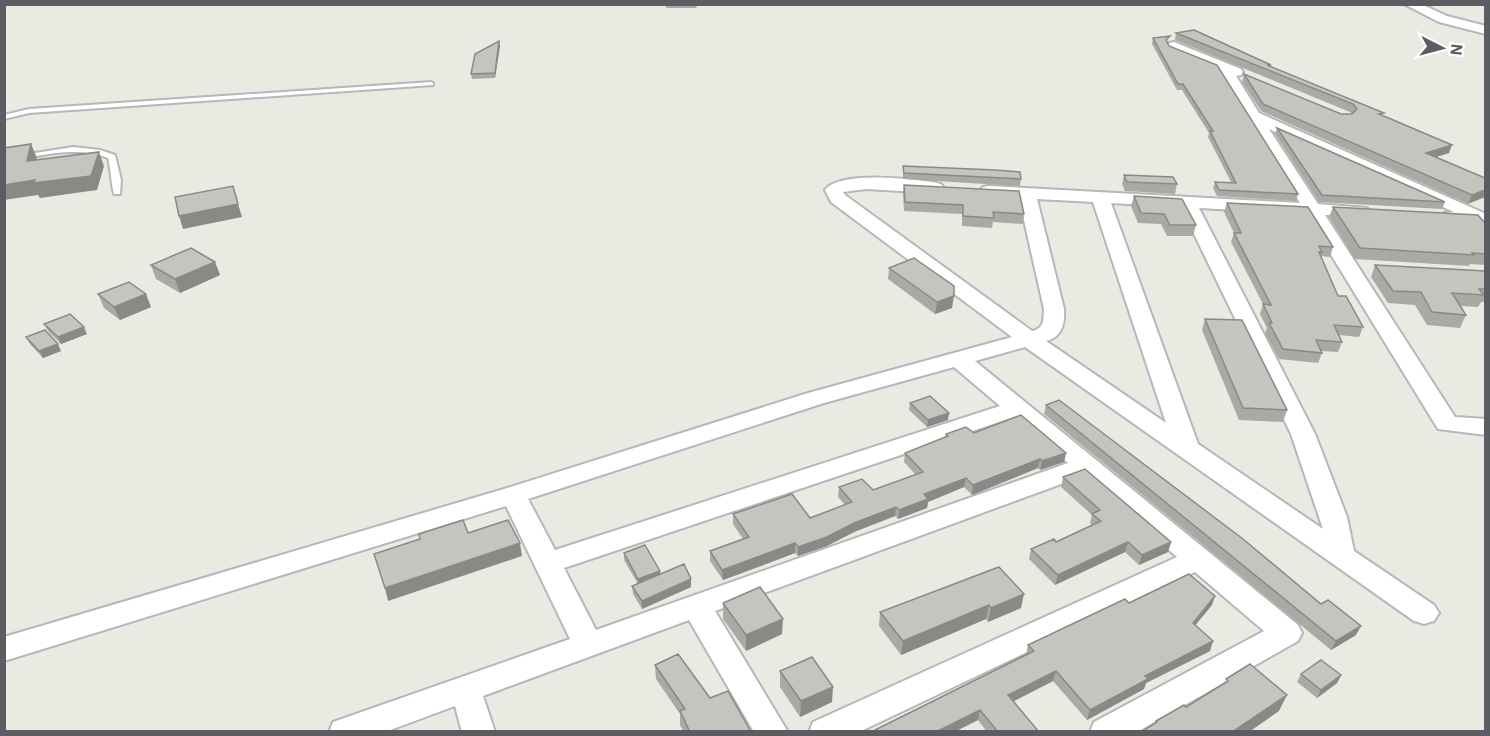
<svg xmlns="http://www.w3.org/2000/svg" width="1490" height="736" font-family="'IBM Plex Sans',sans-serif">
<rect width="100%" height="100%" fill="#ebeae2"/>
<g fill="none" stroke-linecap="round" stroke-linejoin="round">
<g stroke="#b4b7bb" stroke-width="4">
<path id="lane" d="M431 82 433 83V85L29 113 4 119V115L29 109Z
M73 147 100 150 115 155 121 180 120 194H114C111 183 111 170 108 158 75 145 39 156 4 162V158Z"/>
</g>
<g stroke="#b4b7bb" stroke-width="4">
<path id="street" d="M1404 4H1421L1447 16 1486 26V34L1439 22Z
M1174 42 1241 69 1243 72 1241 75 1236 76 1259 113 1486 214V224L1444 221 1441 217 1444 213 1454 212 1269 129 1318 204 1367 208 1370 212 1367 216 1325 215 1455 417 1486 419V435L1438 429 1306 214 1199 208 1315 434 1347 517 1354 551 1434 605 1439 613 1434 621 1424 624 1414 621 1025 347 975 361 1298 625 1302 633 1298 641 1137 732H1090L1094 722 1264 631 1195 572 859 732H809L813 722 1177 557 1083 476 715 611 788 732H754L689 620 483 696 495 732H462L455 706 385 732H329L333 722 570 639 506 506 4 661V637L504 489 808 393 1012 337 831 202 825 190C840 170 919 179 941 184L944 188 941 192 935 193 866 189 843 192 845 195 1032 331C1045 328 1043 320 1044 309L1019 198 983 195 980 191 983 187 989 186 1300 203 1217 69 1169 49 1167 46 1169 43ZM1037 199 1093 202 1166 423 1046 341C1062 337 1065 324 1064 309ZM1111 203 1181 207 1291 434 1323 529 1198 444ZM954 367 1000 406 555 550 528 499 824 403ZM1014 417 1068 463 596 630 564 568Z"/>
</g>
<use href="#lane" fill="#fff" fill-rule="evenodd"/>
<use href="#street" fill="#fff" fill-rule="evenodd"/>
</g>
<path fill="#aaa9a3" d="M666 4H698L696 8H666Z
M1176 33 1271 65 1270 67 1383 116 1449 153 1436 157 1485 178 1468 204 1261 111 1242 82 1244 74 1341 114H1352L1350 112 1175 40Z
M1153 38 1168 41 1167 42 1169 46 1298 194 1296 201 1217 196 1213 188 1215 182H1231L1208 137 1209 133 1182 90H1177L1152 44Z
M499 41 500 46 495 78 472 79 471 74Z
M1277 128 1445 202 1442 209 1319 202 1275 134Z
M903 166 1021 179 1020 186 903 179Z
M1124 175 1177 184 1175 194 1125 191 1122 184Z
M904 185 1024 214 1023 224 993 222 992 228 962 226V214L904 211 903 194Z
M1134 196 1196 225 1193 236H1167L1161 224 1138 223 1131 206Z
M1227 203 1333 247 1330 257 1321 256 1338 296 1363 327 1359 337 1339 335 1342 342 1338 352 1321 351 1322 353 1318 363 1279 359 1265 333 1267 328 1260 314 1263 304 1231 242 1234 233 1224 212Z
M1333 207 1485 223V265L1470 264 1469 266 1355 259 1329 217Z
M215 262 220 275 180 293 156 279 151 265Z
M1375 265 1485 271V302H1481L1478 307 1460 306 1466 315 1460 328 1427 325 1415 305 1388 303 1371 277Z
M889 268 952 308 935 314 888 279Z
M98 294 151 307 120 320 104 308Z
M1205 319 1287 410 1283 422 1239 420 1202 330Z
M44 324 87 334 61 344 48 331Z
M26 337 61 351 43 358 30 344Z
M910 403 948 420 927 427 909 410Z
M1046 405 1356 635 1331 650 1044 414Z
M974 433 1066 453 1064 462 1040 470 1038 468 972 495 964 487 928 502 927 508 898 519 895 516 854 532 827 546 798 556 795 553 723 580 710 561V551L743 539 733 524V514L810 518 845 505 838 497 839 487 873 490 915 474 904 462 905 453 945 437 946 434Z
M1063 477 1171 542 1168 552 1139 565 1125 552 1055 585 1029 559 1031 549 1056 542 1092 525 1090 523 1092 515 1061 487Z
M624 553 660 574 691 579V587L642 609 633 594 632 586 638 584 624 560Z
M999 567 1021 608 988 622 986 619 901 655 879 626 880 612Z
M723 603 782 634 746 651 723 619Z
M1129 603 1212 605 1195 625 1213 641 1210 651 1146 683 1144 689 1087 720 1053 681 1014 701 1039 732H987L978 720 954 732H871L1026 654 1028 645Z
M655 665 710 698 751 732H684L680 725V714L656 679Z
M780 671 832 702 800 717 780 687Z
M1301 674 1341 675 1337 683 1317 698 1297 682Z"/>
<path fill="#8b8985" d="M499 41 500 46 495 78V73Z
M31 144 37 158 33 175 27 161Z
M1452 145 1449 153 1423 161 1426 153Z
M99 152 104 166 97 190 40 198 38 195 4 200V185Z
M1485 190V197L1468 204 1472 195Z
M238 204 242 217 183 229 179 216Z
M215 262 220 275 180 293 175 279Z
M146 294 151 307 120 320 114 307Z
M954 296 952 308 935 314 937 302Z
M84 327 87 334 61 344 58 337Z
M58 344 61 351 43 358 39 351Z
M949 413 948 420 927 427 928 420Z
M1066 453 1064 462 1040 470 1042 461Z
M1040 459 1038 468 972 495 973 485Z
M966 478 964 487 928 502 927 508 898 519 899 510 924 494Z
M896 507 895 516 854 532 827 546 798 556V547L854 523Z
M1128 542 1125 552 1055 585 1058 575Z
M1171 542 1168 552 1139 565 1142 555Z
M520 543 522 556 388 601 385 588Z
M795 543V553L723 580 722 570Z
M660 571 661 579 639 587 638 579Z
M691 579V587L642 609V601Z
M1024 594 1021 608 988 622 991 608Z
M1215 596 1212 605 1189 633 1193 623Z
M989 605 986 619 901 655 903 641Z
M783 619 782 634 746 651V635Z
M1361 626 1356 635 1331 650 1336 641Z
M1213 641 1210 651 1146 683 1144 689 1087 720 1090 710 1145 676Z
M1056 671 1053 681 1006 705 1008 695Z
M1341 675 1337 683 1317 698 1321 690Z
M833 687 832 702 800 717 801 701Z
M1287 695 1279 711 1249 732H1232Z
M980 710 978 720 954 732H936Z"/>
<path fill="#c6c4be" stroke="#8b8985" stroke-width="1.5" d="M1194 30 1271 65H1267L1384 113 1379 114 1452 145 1426 153 1485 178V190L1472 195 1263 104 1244 74 1341 114H1352L1357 109 1353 104 1176 33Z
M1170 36 1166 40 1169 46 1217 65 1298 194 1219 190 1215 182 1236 183 1210 131H1213L1183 84H1178L1153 38Z
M499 41 495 73 471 74 475 54Z
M1277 128 1445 202 1322 195Z
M31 144 27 161 99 152 91 176 33 183 35 180 4 185V148Z
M903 166 995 170 1020 172 1021 179 904 173Z
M1124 175 1173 177 1177 184 1127 182Z
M904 185 1019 191 1024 214 993 212 994 218 963 216V205L905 202Z
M233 186 238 204 179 216 175 197Z
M1134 196 1182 199 1196 225H1170L1164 214 1141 213Z
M1227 203 1308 207 1333 247 1319 246 1322 252H1319L1338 296H1346L1363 327 1334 325 1342 342 1316 340 1322 353 1283 349 1269 323H1272L1263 304 1271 305 1234 233H1241Z
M1333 207 1478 215 1485 223V254L1472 253 1474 255 1360 248Z
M191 248 215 262 175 279 151 265Z
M914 258 954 286V296L937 302 889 268Z
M1375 265 1485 271V289H1479L1484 295 1452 293 1466 315 1432 312 1421 292 1393 291Z
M129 282 146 294 114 307 98 294Z
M70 314 84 327 58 337 44 324Z
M1205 319 1242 320 1287 410 1243 408Z
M45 330 58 344 39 351 26 337Z
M930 396 949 413 928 420 910 403Z
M1059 400 1243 539 1321 604 1328 600 1361 626 1336 641 1046 405Z
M1021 415 1066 453 1042 461 1040 459 973 485 966 478 924 494 928 499 899 510 896 507 854 523 827 537 798 547 795 543 722 570 710 551 749 537 733 514 792 494 810 518 852 502 839 487 862 479 873 490 923 472 905 453 948 436 946 434 966 427 974 433Z
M1085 469 1171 542 1142 555 1128 542 1058 575 1031 549 1054 539 1056 542 1101 521 1092 514 1100 510 1063 477Z
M463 520 468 533 508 520 520 543 385 588 374 554 420 539 419 534Z
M645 545 660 571 638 579 624 553Z
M684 564 691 579 642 601 632 586Z
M999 567 1024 594 991 608 989 605 903 641 880 612Z
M1189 574 1215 596 1193 623 1213 641 1145 676 1148 679 1090 710 1056 671 1008 695 1039 732H998L980 710 936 732H871L1034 651 1028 645 1125 599 1129 603Z
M760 587 783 619 746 635 723 603Z
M678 654 710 698 728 691 751 732H690L680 711 685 709 655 665Z
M812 657 833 687 801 701 780 671Z
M1321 660 1341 675 1321 690 1301 674Z
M1250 664 1287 695 1232 732H1141L1157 722 1156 721 1184 705 1186 707 1228 681 1226 679Z"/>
<rect width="1490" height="736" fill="none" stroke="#5a5d61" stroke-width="12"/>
<g transform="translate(1442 48) rotate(96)" stroke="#ffffff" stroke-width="4.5" paint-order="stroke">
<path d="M0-4.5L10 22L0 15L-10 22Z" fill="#5a5d61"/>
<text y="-9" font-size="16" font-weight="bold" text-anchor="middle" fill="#5a5d61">N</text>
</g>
</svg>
